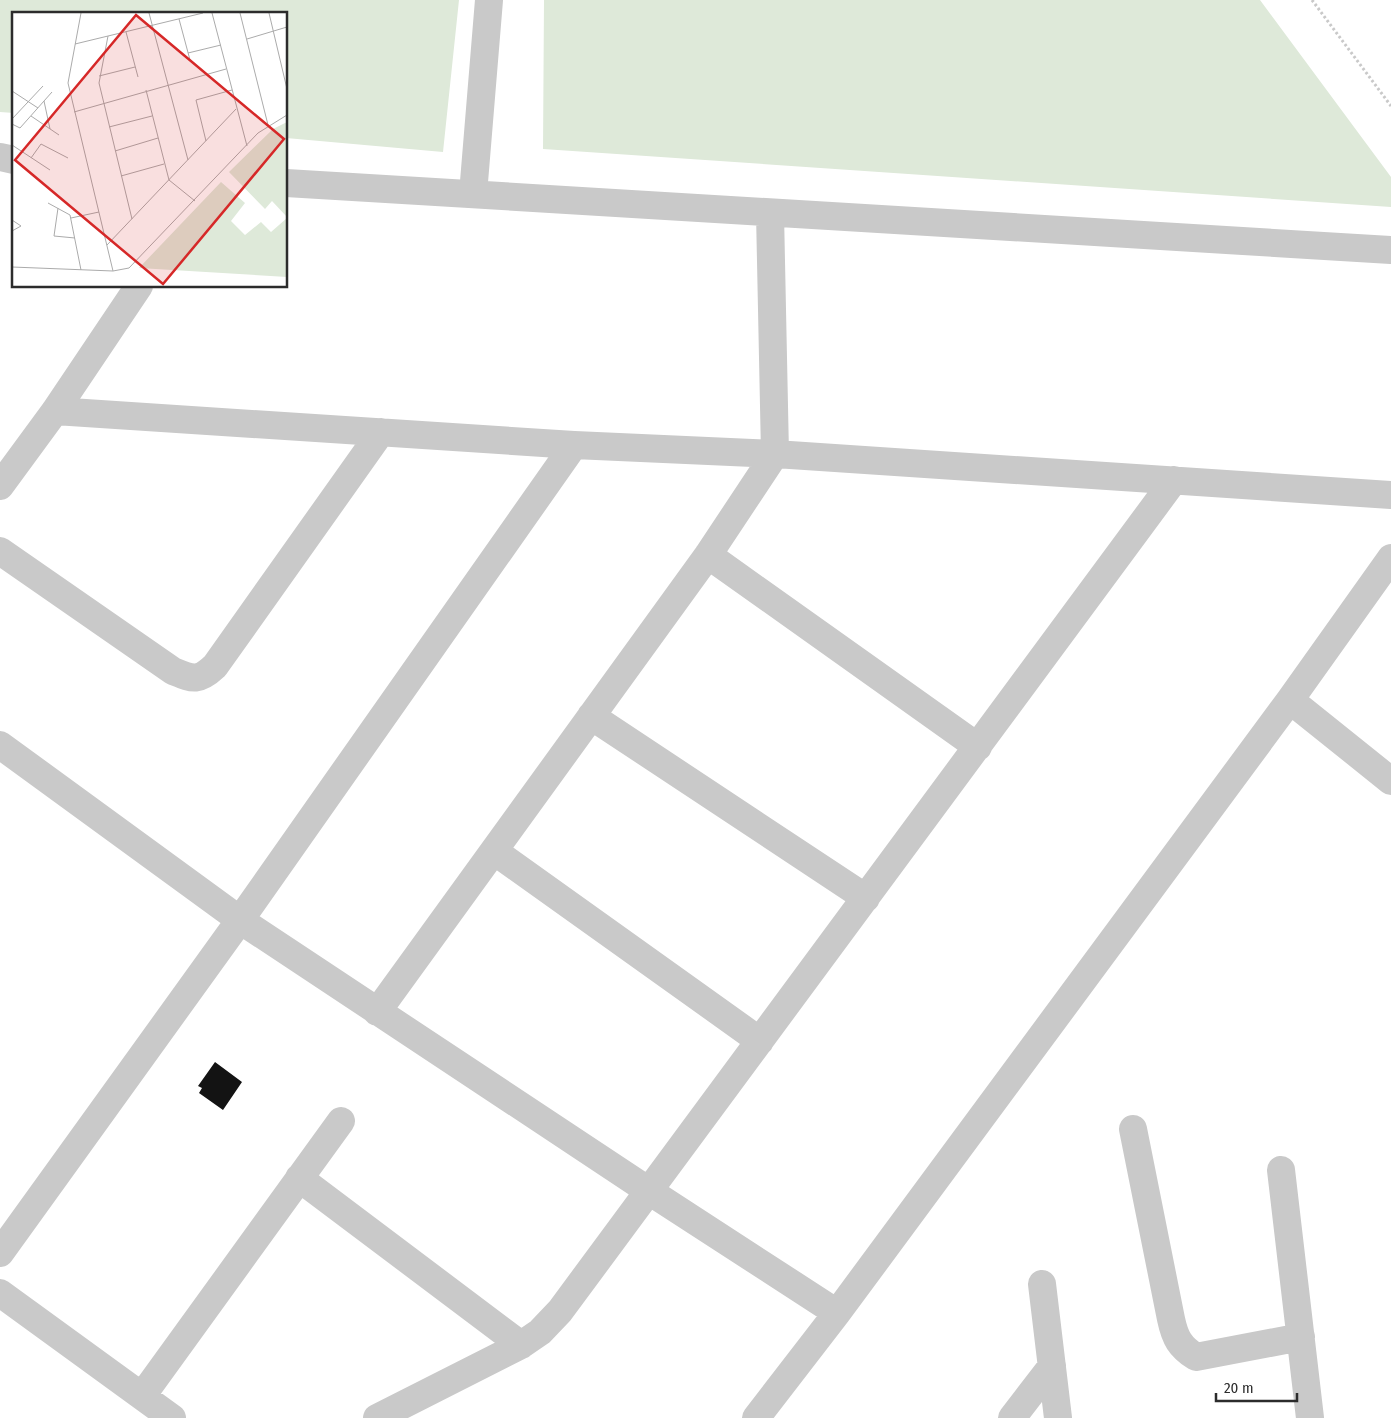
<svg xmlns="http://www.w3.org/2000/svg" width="1391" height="1418" font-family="'Fira Sans Condensed',sans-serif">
<rect width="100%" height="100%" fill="#fff"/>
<path fill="#dee9d9" d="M0 0H459L443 152 286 138V14H14V113L0 112Z
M544 0H1260L1391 177V207L543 149Z"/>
<path fill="#131313" d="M215 1062 242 1082 223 1110 199 1093 202 1088 198 1086Z"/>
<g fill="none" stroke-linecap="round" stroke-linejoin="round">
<path stroke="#c9c9c9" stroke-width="3" stroke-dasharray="2.5 2.5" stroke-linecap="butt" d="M1312 0 1391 106"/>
<path stroke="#c9c9c9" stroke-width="28" d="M0 157 14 160
M286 183 1391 250
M473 194 489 0
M55 411 574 445 775 454 1391 495
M0 486 55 411 139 286
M0 551 173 671C193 679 198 682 215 666L381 432
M708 555 978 747
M1290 700 1391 781
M591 716 866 898
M0 745 240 920 649 1191 837 1313
M494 851 760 1041
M377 1012 708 555 775 454 770 213
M1133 1129 1171 1319C1175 1338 1180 1347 1196 1357L1301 1337
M1281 1170 1310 1418
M299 1178 521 1345
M0 1253 240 920 574 445
M1042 1284 1058 1418
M0 1293 172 1418
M142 1396 341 1121
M377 1418 521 1345 540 1332 560 1311 1174 480
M756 1418 837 1313 1290 700 1391 558
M1012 1418 1052 1366"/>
</g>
<g transform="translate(12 12)">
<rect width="275" height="275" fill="#fff"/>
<path d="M275 110V205L260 189 253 197 217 160 261 117ZM209 170 233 191 219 209 233 223 249 210 259 220 275 206V265L127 256Z" fill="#dee9d9"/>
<path fill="none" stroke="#ababab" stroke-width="1" d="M69 1 56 71 101 259M137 1 176 148M200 1 235 134M228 1 256 113M257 1 275 77M167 7 178 48M114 20 126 65M96 24 87 71 120 207M235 27 275 15M63 32 191 1M176 41 209 33M87 64 123 55M134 78 157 168 183 189M0 79 26 96M32 89 38 117M62 100 214 57M19 104 47 123M0 107 31 74M0 112 8 116 40 80M97 115 140 104M194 129 184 88 220 78M0 133 38 158M103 139 146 126M19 146 29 132 56 146M109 164 152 152M36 191 58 203 69 258M46 196 42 224 63 226M59 206 87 200M0 208 9 214 0 219M95 233 224 97M0 255 101 259 117 256 246 121 275 103"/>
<path fill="#d62828" fill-opacity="0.15" stroke="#d62828" stroke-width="2.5" d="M124 3 272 127 151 272 3 148Z"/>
<rect width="275" height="275" fill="none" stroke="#2c2c2c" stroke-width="2.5"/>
</g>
<path d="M1216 1393v8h81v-8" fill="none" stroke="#2c2c2c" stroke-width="2.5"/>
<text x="1224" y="1393" font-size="15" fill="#2c2c2c" stroke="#ffffff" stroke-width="4" paint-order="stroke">20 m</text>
</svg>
